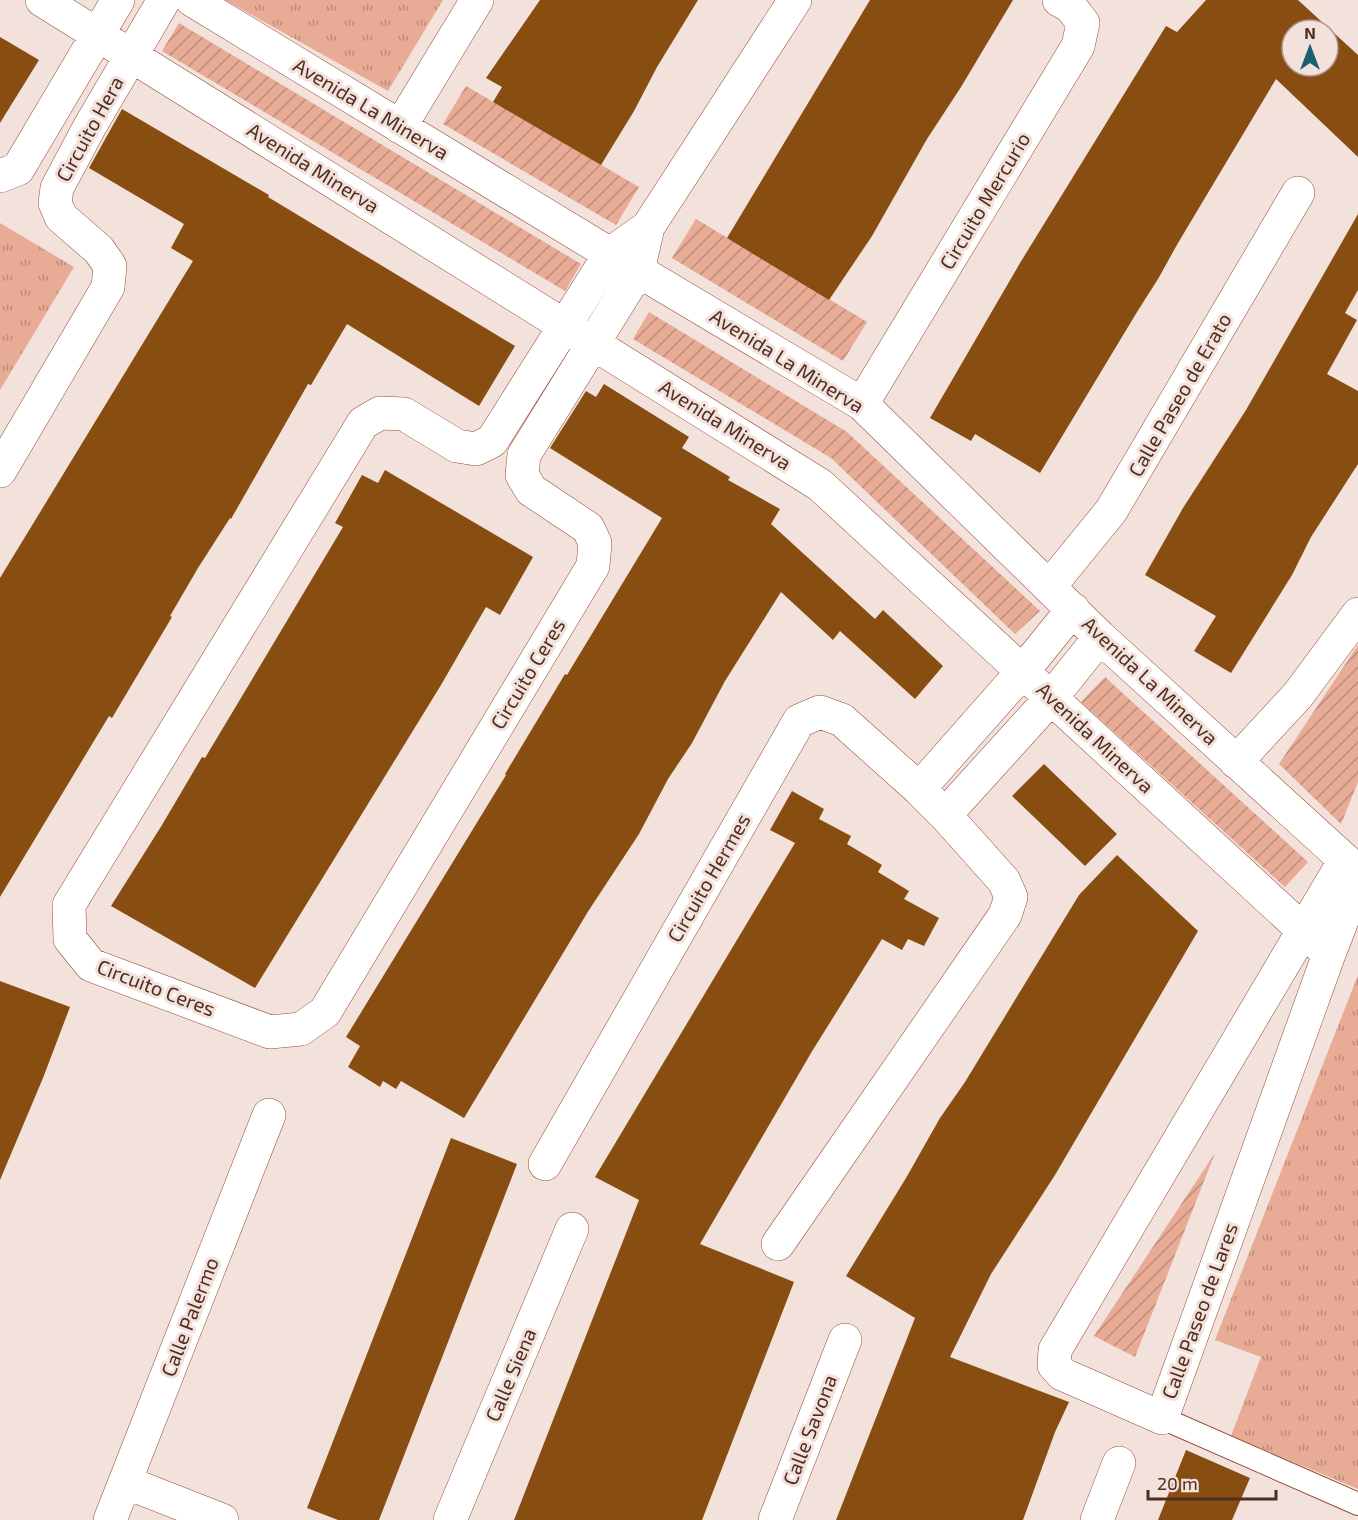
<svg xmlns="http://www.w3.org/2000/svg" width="1358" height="1520" font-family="'Exo 2',sans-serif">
<defs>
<pattern id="grass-tufts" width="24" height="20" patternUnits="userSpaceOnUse" patternTransform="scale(1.5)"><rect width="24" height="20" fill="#e7ab96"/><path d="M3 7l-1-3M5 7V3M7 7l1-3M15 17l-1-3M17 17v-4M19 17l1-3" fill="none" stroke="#be8c7a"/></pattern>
<pattern id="garden-furrows" width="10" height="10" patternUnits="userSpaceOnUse" patternTransform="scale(1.5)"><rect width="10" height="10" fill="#e7ab96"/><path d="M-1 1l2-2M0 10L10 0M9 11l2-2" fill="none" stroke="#be8c7a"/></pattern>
</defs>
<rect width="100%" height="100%" fill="#f3e1db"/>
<path fill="url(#grass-tufts)" d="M225 0H443L388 91Z
M0 223 74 267 0 390Z
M1358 975V1489L1231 1436 1261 1357 1215 1340Z"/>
<path fill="url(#garden-furrows)" d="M179 23 581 264 565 291 162 51Z
M466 86 639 187 616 225 443 124Z
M696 219 867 322 843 361 672 258Z
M649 312 847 432 1040 611 1015 634 831 458 633 339Z
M1358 645V782L1341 824 1279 764Z
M1105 677 1308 862 1285 887 1081 702Z
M1215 1153 1135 1357 1094 1336Z"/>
<path fill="#884d11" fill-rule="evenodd" d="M540 0H698L657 67 634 111 601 165 493 102 502 87 486 78Z
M870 0H1013L961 87 927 139 872 236 829 300 727 238Z
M1206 0H1298L1358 55V157L1276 79 1178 243 1158 279 1137 312 1040 473 975 434 971 441 930 418 1020 263 1166 26 1177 32ZM1292 30H1328V66H1292Z
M0 37 39 60 0 123Z
M122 109 269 195 268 197 515 346 479 406 347 324 311 385 308 384 231 519 230 518 198 568 170 616 172 617 153 649 112 718 109 716 0 897V578L193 261 171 248 184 224 89 168Z
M1358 214V290L1345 313 1357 320 1327 374 1358 391V464L1311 537 1292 575 1231 673 1194 651 1216 616 1145 575 1183 508 1246 410Z
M604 384 689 437 682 448 730 477 728 480 780 509 771 524 875 619 883 610 943 666 915 699 840 631 833 640 781 592 725 681 692 743 668 779 639 834 589 910 464 1118 401 1081 396 1089 383 1081 380 1087 348 1067 360 1046 346 1037 506 775 505 774 565 674 567 675 662 518 550 448 586 391 596 397Z
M385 470 533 557 500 615 486 607 441 685 255 988 111 906 162 825 202 757 205 758 343 527 335 523 362 475 378 483Z
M1044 764 1117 834 1085 866 1012 796Z
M792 791 824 809 819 819 851 836 847 844 882 865 878 872 909 891 904 899 939 918 924 946 908 939 902 950 882 939 811 1053 700 1244 794 1282 702 1520H514L639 1200 595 1177 795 843 770 830Z
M1117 855 1198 931 1055 1175 991 1274 950 1357 1069 1402 1055 1432 1023 1520H836L915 1318 846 1276 906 1178 940 1118 965 1082 1079 895Z
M0 981 70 1007 43 1078 0 1180Z
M451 1138 517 1164 379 1520H338L307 1508Z
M1186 1450 1250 1478 1232 1520H1158Z"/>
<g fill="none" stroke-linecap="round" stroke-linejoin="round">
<g stroke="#964d34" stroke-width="24">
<path id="lane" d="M1162 1418 1358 1504"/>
</g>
<g stroke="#964d34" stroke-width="34">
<path id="street" d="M42 0 820 485 1329 954
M192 0 610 254 862 404 1100 637 1358 872
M400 127 477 0
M0 176 18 169 118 0
M648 227 610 254 492 441 476 449 457 446 404 414 380 413 363 423 69 905 70 939 91 965 270 1032 301 1029 325 1012 593 566 595 543 588 528 531 490 522 475 524 455 638 271 648 227 795 0
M862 404 1078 46 1083 23 1070 6 1059 0
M0 471 108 287 110 266 99 250 61 217 55 203 57 188 90 126 164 0
M1049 587 1111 511 1298 193
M1236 762 1298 695 1358 614
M919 789 1023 671 1073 609
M945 815 1052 697 1100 637
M1345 860 1055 1350 1054 1365 1062 1374 1162 1418 1329 954 1358 879
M545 1164 799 721 820 712 842 720 919 789 945 815 1004 881 1011 897 1005 915 778 1244
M125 1482 222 1520
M110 1520 269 1115
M450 1520 572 1229
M775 1520 845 1340
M1097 1520 1119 1463"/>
</g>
<use href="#lane" stroke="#fff" stroke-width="22"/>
<use href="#street" stroke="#fff" stroke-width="33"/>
</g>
<g text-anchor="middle" stroke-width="6" stroke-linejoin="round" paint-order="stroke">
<g font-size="20" fill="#4f2e22" stroke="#f3e1db">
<text transform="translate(371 109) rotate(31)" y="7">Avenida La Minerva</text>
<text transform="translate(90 129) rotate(-61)" y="7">Circuito Hera</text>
<text transform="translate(313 168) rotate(32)" y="7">Avenida Minerva</text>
<text transform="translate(985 201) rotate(-59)" y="7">Circuito Mercurio</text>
<text transform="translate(787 361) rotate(32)" y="7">Avenida La Minerva</text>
<text transform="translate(1180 395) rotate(-60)" y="7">Calle Paseo de Erato</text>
<text transform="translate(725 425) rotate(32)" y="7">Avenida Minerva</text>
<text transform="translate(528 674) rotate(-59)" y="7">Circuito Ceres</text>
<text transform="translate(1150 681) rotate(43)" y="7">Avenida La Minerva</text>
<text transform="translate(1095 738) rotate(43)" y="7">Avenida Minerva</text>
<text transform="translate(709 878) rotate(-60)" y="7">Circuito Hermes</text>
<text transform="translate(156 988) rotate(21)" y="7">Circuito Ceres</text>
<text transform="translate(1200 1311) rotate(-70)" y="7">Calle Paseo de Lares</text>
<text transform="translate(190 1317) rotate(-69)" y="7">Calle Palermo</text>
<text transform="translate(511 1375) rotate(-67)" y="7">Calle Siena</text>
<text transform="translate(810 1430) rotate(-69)" y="7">Calle Savona</text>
</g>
</g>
<g transform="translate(1310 48)"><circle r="28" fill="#f3e1db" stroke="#b19991" stroke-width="1.5"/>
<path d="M0-4.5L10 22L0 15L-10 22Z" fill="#1b5f72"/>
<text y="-9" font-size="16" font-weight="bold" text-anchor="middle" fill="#4f2e22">N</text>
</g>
<path d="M1148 1490v9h128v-9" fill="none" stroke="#4f2e22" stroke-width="3"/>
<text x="1157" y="1490" font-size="18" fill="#4f2e22" stroke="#f3e1db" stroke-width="4.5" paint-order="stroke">20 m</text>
</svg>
